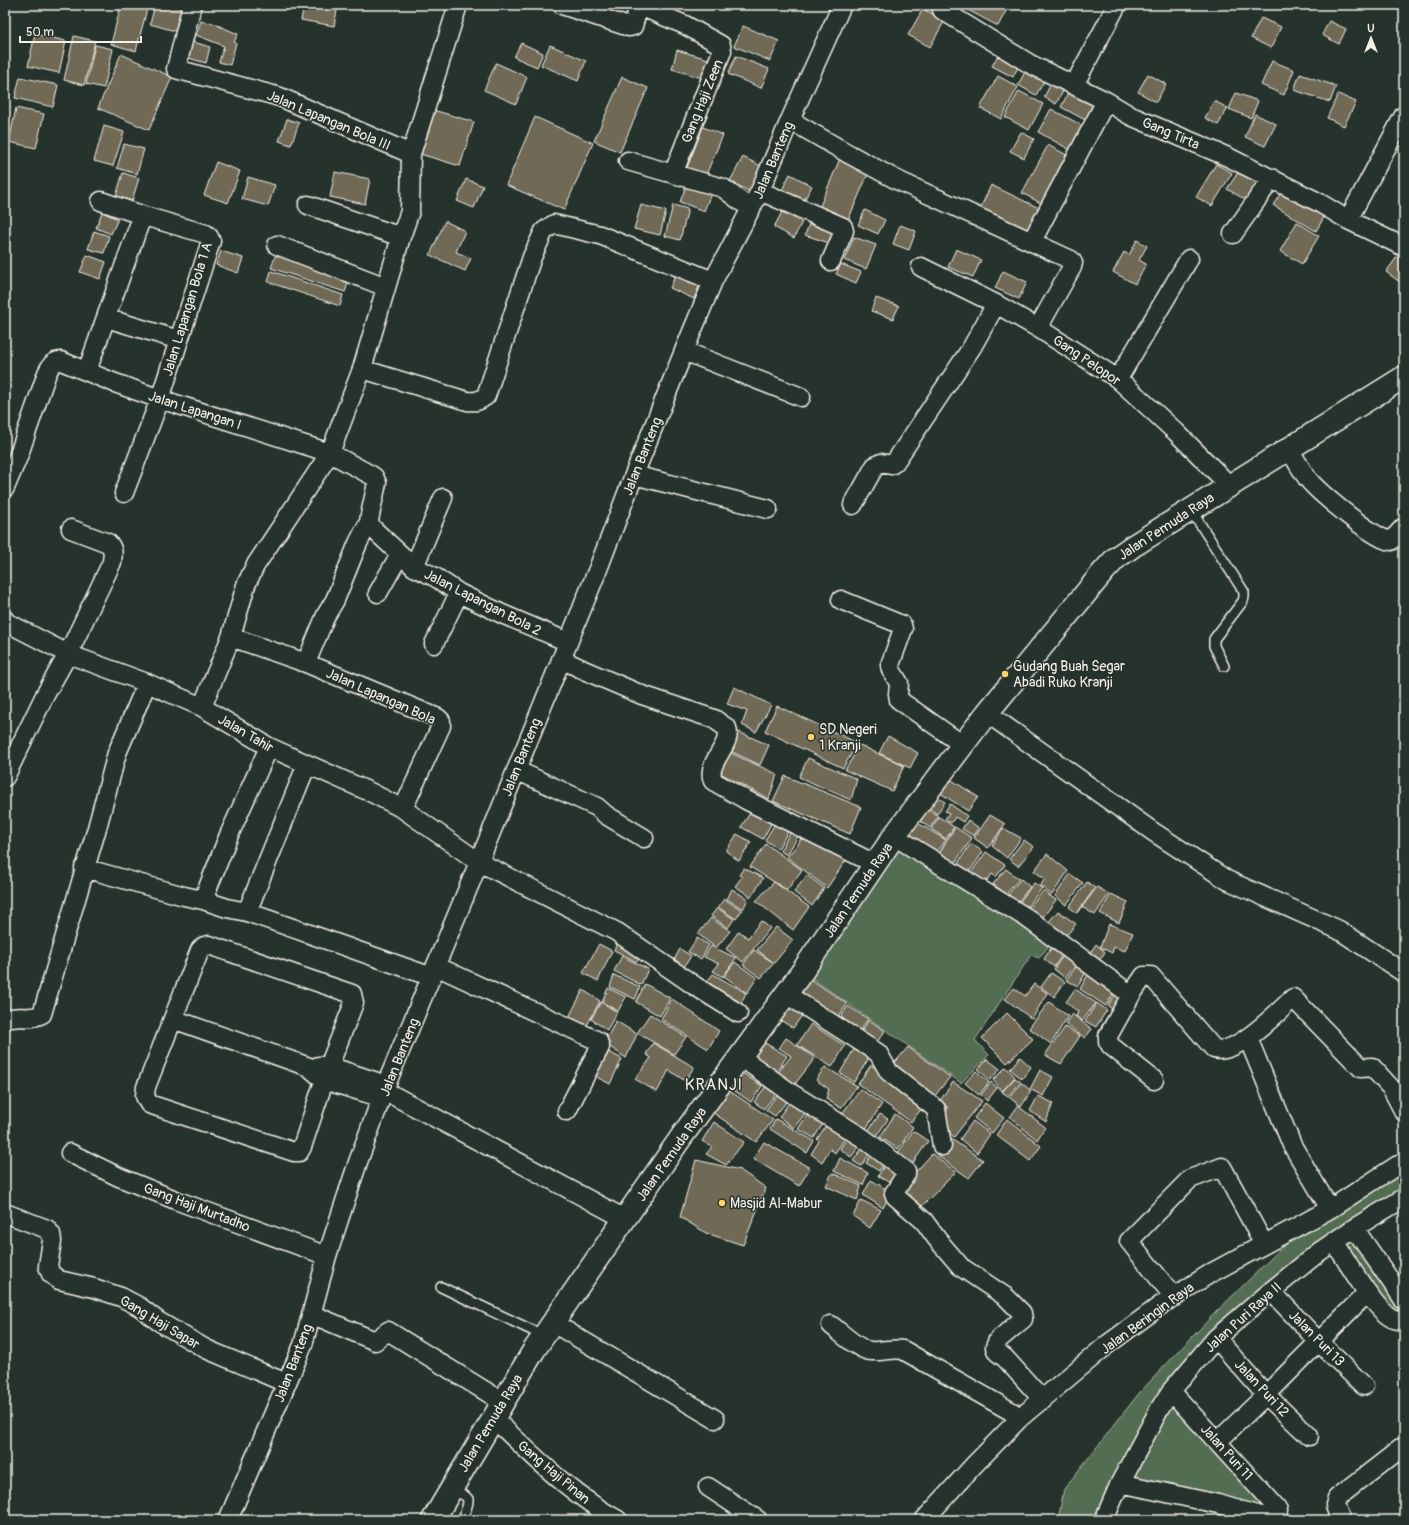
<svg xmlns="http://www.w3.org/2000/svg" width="1409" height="1525" font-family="Pangolin,sans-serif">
<rect width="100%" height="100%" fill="#26332d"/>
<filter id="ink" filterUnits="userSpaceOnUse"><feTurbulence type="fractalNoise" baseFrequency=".025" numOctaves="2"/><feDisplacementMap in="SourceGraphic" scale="8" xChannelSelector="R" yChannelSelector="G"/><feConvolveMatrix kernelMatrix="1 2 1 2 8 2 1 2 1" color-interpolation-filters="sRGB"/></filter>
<g filter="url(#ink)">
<path fill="#536d53" stroke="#a4af9e" d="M896 843 1052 942 1039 958 1031 955 975 1040 989 1055 961 1083 806 974Z
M1404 1167V1194L1225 1323 1098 1520H1058L1064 1489 1140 1392 1214 1314 1261 1268 1298 1232Z
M1353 1230 1404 1303V1317L1392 1316 1336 1242Z
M1170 1397 1275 1511 1126 1481Z"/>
<path fill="#6f6957" stroke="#f4f1e8" d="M121 5H148L136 51 111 44Z
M155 5H182L175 31 150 24Z
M304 5H338L334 26 301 20Z
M969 5H1001L1007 9 998 26 966 9Z
M923 9 945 20 930 47 908 35Z
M1261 18 1281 27 1271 48 1251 38Z
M201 21 209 23 210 22 238 34 234 42 236 43 230 65 219 62 224 46 196 35Z
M1329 21 1346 29 1339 44 1322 35Z
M743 26 779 41 770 61 734 46Z
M35 34 66 41 59 73 28 66Z
M74 36 95 41 84 85 64 80Z
M190 41 210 47 206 63 185 57Z
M521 43 543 53 537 67 514 57Z
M95 45 113 49 104 88 86 84Z
M550 45 586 61 578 81 541 65Z
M677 50 715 61 709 80 672 69Z
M1001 50 1021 61 1013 77 992 66Z
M121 54 172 77 149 130 98 108Z
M736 56 769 69 761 88 728 74Z
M1272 61 1294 70 1284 95 1261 85Z
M496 63 527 77 516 104 484 90Z
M1027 68 1046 78 1036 95 1018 85Z
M1148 74 1166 84 1156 102 1138 92Z
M1300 74 1336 86 1330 102 1294 90Z
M998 76 1018 87 1001 119 980 108Z
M20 77 58 85 53 107 15 98Z
M622 77 648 88 620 152 594 141Z
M1053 80 1066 86 1056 104 1044 97Z
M1070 89 1100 106 1091 123 1061 107Z
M1019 91 1043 104 1029 130 1005 117Z
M1236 93 1258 101 1251 118 1229 109Z
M1338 94 1356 102 1344 126 1327 118Z
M1214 101 1228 108 1218 125 1205 118Z
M16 108 44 114 36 148 9 142Z
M1051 109 1087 128 1074 152 1038 132Z
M433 110 474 122 460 166 420 154Z
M1255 114 1276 124 1265 146 1245 137Z
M535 117 593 143 564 210 506 185Z
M287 119 299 123 291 145 279 141Z
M104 126 124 132 113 166 94 161Z
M703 127 723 135 705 177 686 170Z
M1021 132 1034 139 1024 158 1010 151Z
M124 144 144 149 137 174 117 168Z
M1048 145 1074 159 1048 207 1022 193Z
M842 154 871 167 846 225 817 213Z
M743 157 767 169 754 194 730 181Z
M216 162 240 171 228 203 204 195Z
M1216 164 1232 173 1212 206 1196 197Z
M1241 168 1264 182 1251 203 1227 189Z
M335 172 370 179 365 204 330 197Z
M123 173 139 178 132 201 116 196Z
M790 174 812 186 802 204 781 192Z
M248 177 275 185 268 206 242 199Z
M466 179 483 186 474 208 457 201Z
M688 181 712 191 704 211 680 202Z
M991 185 1041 209 1029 233 980 209Z
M1285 187 1327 212 1316 231 1273 205Z
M641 205 666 211 660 235 634 229Z
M673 205 688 209 680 240 665 236Z
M865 210 885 220 878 234 858 225Z
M102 212 118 219 111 234 96 228Z
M782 212 802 222 794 238 774 227Z
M445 221 465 231 456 252 471 258 465 271 430 255Z
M1297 222 1319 236 1302 264 1280 251Z
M809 224 836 233 832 244 805 235Z
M900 225 916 231 909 250 893 244Z
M94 231 109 236 104 253 88 249Z
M854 237 876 245 866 269 844 260Z
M1137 240 1147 246 1139 260 1146 264 1135 284 1113 272 1124 252 1129 255Z
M956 249 981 260 973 277 948 267Z
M1402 250 1404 251V285L1386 272Z
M221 251 243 258 238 273 216 265Z
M277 251 351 275 345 292 271 268Z
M87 255 106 262 100 279 80 272Z
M841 264 861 272 856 283 836 274Z
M271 271 343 295 340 306 268 282Z
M1003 271 1027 282 1019 299 995 288Z
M676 274 700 284 694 299 670 288Z
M876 298 899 306 893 319 871 311Z
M734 687 771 705 756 732 742 725 747 711 727 704Z
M777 706 858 743 843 768 765 731Z
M734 730 769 745 760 765 726 749Z
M888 736 918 753 910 768 879 753Z
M860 745 904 766 892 791 845 770Z
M726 751 777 774 769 799 716 771Z
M808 758 857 779 851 800 799 777Z
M944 775 978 797 968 811 934 789Z
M785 776 861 807 850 834 773 801Z
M931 792 945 802 937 814 923 804Z
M950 804 967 816 963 822 955 817 951 823 945 819 949 813 945 811Z
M754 807 774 818 763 839 741 827Z
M923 807 938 816 930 828 915 817Z
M990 815 1005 824 988 848 974 838Z
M939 817 954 827 946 839 931 829Z
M778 819 791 826 778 849 765 840Z
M911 819 946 840 935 855 901 833Z
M968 820 979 828 974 836 962 829Z
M793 827 801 831 787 855 780 851Z
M955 827 972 838 952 867 937 857Z
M1003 828 1021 838 1007 858 992 846Z
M803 833 822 847 846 860 827 888 787 857 799 843Z
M737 834 751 842 739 861 726 851Z
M1024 840 1034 847 1018 866 1009 859Z
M971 843 983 852 966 876 954 869Z
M766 844 802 870 787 890 750 867Z
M986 852 1005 865 996 877 992 874 981 887 967 878Z
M1047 854 1068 871 1052 895 1040 886 1045 879 1034 871Z
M744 868 763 878 751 897 735 886 742 877 739 875Z
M1006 869 1019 879 1006 894 993 884Z
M1070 874 1083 883 1066 905 1055 896Z
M807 875 824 888 812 906 794 892Z
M1021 879 1030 887 1017 903 1007 896Z
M774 882 809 907 793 930 756 901Z
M1087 882 1095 888 1077 913 1069 907Z
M1034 883 1042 888 1025 910 1018 904Z
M1097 887 1109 894 1095 915 1082 907Z
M732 889 748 899 743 909 727 899Z
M1043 891 1056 900 1040 921 1026 911Z
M1111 894 1128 902 1119 923 1100 913Z
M724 899 742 910 736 919 718 907Z
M717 908 734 919 728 928 711 916Z
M1058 911 1076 924 1065 937 1047 924Z
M711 918 730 931 716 948 698 934Z
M761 921 770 928 743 962 726 949 739 931 748 938Z
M1109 924 1133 933 1125 951 1114 947 1112 953 1100 947Z
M776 927 793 940 774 963 757 950Z
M620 938 642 952 637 962 614 950Z
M697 938 709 945 701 959 688 952Z
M1055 942 1066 949 1054 967 1044 959Z
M599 944 612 951 598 981 583 973Z
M1096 944 1105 952 1095 967 1086 959Z
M711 946 736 958 723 977 713 971 719 964 704 957Z
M680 949 691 956 684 967 673 962Z
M754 950 774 963 761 978 743 965Z
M1067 950 1080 960 1065 978 1054 969Z
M622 956 648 969 641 985 614 971Z
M1081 961 1089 967 1078 986 1066 980Z
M735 962 757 978 747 993 724 976Z
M1091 969 1117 987 1106 1006 1080 989Z
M1051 973 1065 982 1054 997 1041 987Z
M713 974 746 993 741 1003 706 983Z
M803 974 847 1004 837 1019 791 991Z
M614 975 640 987 635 999 610 987Z
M645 984 670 998 660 1016 636 1002Z
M1034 984 1047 993 1032 1019 1005 999 1014 988 1025 996Z
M608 988 626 997 618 1011 602 1002Z
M1075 989 1096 1003 1082 1021 1076 1016 1078 1012 1066 1002Z
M1118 989 1129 997 1110 1031 1101 1027 1112 1009 1108 1006Z
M583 990 600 1001 585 1029 569 1017Z
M786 996 806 1010 793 1028 772 1015Z
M672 999 719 1031 708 1049 661 1019Z
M601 1002 617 1012 607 1030 591 1019Z
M1049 1002 1068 1016 1051 1044 1029 1028Z
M1097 1003 1107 1010 1096 1027 1085 1021Z
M848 1006 868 1019 857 1035 838 1021Z
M1007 1013 1033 1039 1007 1063 982 1038Z
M650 1014 686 1037 674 1054 637 1033Z
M1072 1014 1092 1029 1085 1038 1065 1024Z
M869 1020 885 1031 874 1046 858 1036Z
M616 1021 637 1034 626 1058 604 1043Z
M811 1024 845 1046 832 1067 797 1045Z
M1065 1027 1080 1036 1061 1064 1045 1055Z
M786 1038 815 1058 795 1084 777 1074 791 1056 779 1048Z
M653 1043 694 1067 685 1081 669 1070 657 1092 635 1079 651 1058 646 1054Z
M765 1043 787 1056 775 1074 752 1059Z
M857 1044 872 1053 854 1082 840 1073Z
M908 1047 950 1077 933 1098 892 1066Z
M603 1049 622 1059 610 1084 589 1073Z
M1020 1057 1031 1067 1022 1079 1010 1069Z
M987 1059 1000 1069 990 1080 978 1069Z
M871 1065 926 1103 911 1122 858 1084Z
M733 1067 762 1086 751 1102 723 1083Z
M825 1067 857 1086 841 1108 826 1099 829 1089 816 1080Z
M1006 1067 1015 1077 1002 1091 993 1080Z
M1040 1070 1053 1077 1043 1096 1030 1089Z
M976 1071 989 1082 979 1095 965 1083Z
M1015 1078 1021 1082 1008 1096 1002 1092Z
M769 1082 779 1089 764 1109 754 1102Z
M953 1082 982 1101 954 1137 942 1126 948 1107 939 1102Z
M991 1082 997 1088 987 1101 981 1095Z
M1022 1083 1031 1091 1021 1107 1009 1097Z
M722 1086 773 1120 756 1142 706 1108Z
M781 1089 791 1096 775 1116 766 1110Z
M860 1089 882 1104 865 1130 841 1115Z
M1038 1096 1053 1103 1046 1122 1030 1111Z
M793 1097 809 1108 794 1128 779 1117Z
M985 1103 1004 1118 992 1133 974 1118Z
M1018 1106 1045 1127 1037 1140 1010 1117Z
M811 1109 826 1119 814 1138 798 1129Z
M880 1114 888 1119 875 1138 867 1132Z
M895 1114 913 1127 898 1149 880 1137Z
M776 1119 814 1141 807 1153 770 1129Z
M1007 1119 1041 1146 1030 1161 996 1135Z
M829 1121 849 1132 835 1153 830 1149 822 1162 811 1154 819 1141 817 1139Z
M973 1121 990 1134 977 1153 960 1139Z
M714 1122 744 1142 726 1165 706 1154 712 1147 702 1141Z
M913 1131 928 1141 911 1166 895 1157Z
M847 1138 859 1147 851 1157 840 1149Z
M951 1139 983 1160 969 1178 938 1156Z
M764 1142 810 1168 799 1186 753 1159Z
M866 1143 873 1149 861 1166 853 1161Z
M874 1151 886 1159 879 1171 866 1163Z
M932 1154 956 1172 921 1207 899 1190Z
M840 1158 868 1173 863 1185 834 1171Z
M696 1160 740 1170 766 1188 743 1245 706 1233 680 1217Z
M887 1161 898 1169 890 1183 878 1176Z
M832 1173 861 1186 857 1200 826 1186Z
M871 1180 891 1192 883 1208 863 1195Z
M861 1200 881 1210 870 1228 853 1216Z"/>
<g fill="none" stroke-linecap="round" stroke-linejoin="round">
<g stroke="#f4f1e8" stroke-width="12">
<path id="lane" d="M1191 510 1244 592V597L1243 601 1214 639V646L1224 666
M441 1287 544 1336
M451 1489 465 1496 468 1499C469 1507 463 1512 464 1520"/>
</g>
<g stroke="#f4f1e8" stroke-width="21">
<path id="street" d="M192 5 176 69 280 97 411 154
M562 5 629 27 633 26 638 9 642 7 685 25 721 45 722 51 673 174
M942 10 1030 64 1106 101 1131 116 1228 157 1318 202 1348 220 1404 247
M1074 85 1117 5
M790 120 847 153 897 180 1071 260 1073 263 1072 267 1038 328
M628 161 723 188 751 209
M760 191 843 227 844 231 831 261
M101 201 144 216 206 234 209 237 211 241 160 399 124 493
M308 205 401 237
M1348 220 1404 115
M1233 234 1272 178
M1032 241 1106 101
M277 245 386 287
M921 267 996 304 1038 328 1118 379 1176 432 1230 486
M106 318 179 340
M684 351 801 397
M362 369 467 401C476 402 479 401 486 396L532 257 544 231 554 224 600 235 713 281
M87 371 121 275 139 225 144 216
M1118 379 1189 259
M1289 449C1295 459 1301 469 1307 478 1318 492 1375 540 1391 541L1404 527
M634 475 768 509
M5 488 18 457 47 373C51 365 53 361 61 361L115 383 160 399 330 453 371 475 374 477 377 483 370 515 369 522 372 528 414 567 435 577 459 593 502 614 568 642
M853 505 875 466 881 463 891 465 895 462 972 347 996 304
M414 567 443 498
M378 593 400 554
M841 600 902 625 903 629 890 665 891 670 899 683 898 694 899 700 963 745
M5 620 6 622 68 654 147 683 202 707 269 747 372 793 403 809 479 862 617 932 695 986 738 1013
M231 637 306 663 438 718 441 721V726L403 809
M434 644 459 593
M561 659 586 671 642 695 714 719 727 728C733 745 705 762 713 781L746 800 875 864
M306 663 326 615 335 600 358 543 369 522
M202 707 231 637 246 585 255 566 330 453 362 369 401 237 410 211 411 154 458 5
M987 713 1152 831 1227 880 1339 930 1404 973
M516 770 597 807 606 815 644 838
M5 777 45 695 68 654 112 562C113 554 114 549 108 543L71 529
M894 836 1027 918 1131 995 1144 976H1151L1214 1049C1236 1056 1278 1012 1293 998L1361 1068 1372 1067 1392 1089 1404 1112
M84 868 184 896 203 900 227 908 247 912 432 977
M203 900 229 835 269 747
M247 912 307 764
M209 945 352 994 354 1003 329 1066 302 1147 299 1152H294L149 1104 145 1096 146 1087 200 950 204 946Z
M436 966 598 1041 600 1047 567 1111
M786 994 878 1053 889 1072 936 1109 942 1146
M1131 995 1108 1036V1041L1111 1046 1154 1080
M173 1019 309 1067 324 1080 382 1098
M5 1020C17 1014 30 1021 42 1014L97 828 117 753 147 683
M1248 1038 1292 1145 1330 1209
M739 1056 794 1095 863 1138 906 1171V1174L894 1193 895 1196 924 1221 937 1239 961 1267 1006 1297 1022 1313 1023 1319 998 1340 995 1347 997 1352 1005 1358 1043 1400
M318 1066H329L386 1085
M385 1091 625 1219
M70 1153 119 1177 178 1201 327 1256
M5 1213 47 1229 51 1234 52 1241 48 1266 51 1274 59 1280 94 1288 121 1297 140 1307 158 1321 206 1349 286 1383
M1354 1228 1404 1300
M1334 1241C1345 1258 1375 1311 1392 1318 1395 1320 1400 1320 1404 1321
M1271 1291 1319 1342 1364 1386
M1174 1297 1129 1241 1190 1179 1222 1167 1264 1244
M311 1314 375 1341 388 1331 503 1402
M553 1323 715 1419
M831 1325C840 1332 860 1351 871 1351 882 1352 892 1348 903 1350L1021 1417
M1216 1338 1266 1395 1309 1436
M494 1419C533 1455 571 1495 618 1520
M1217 1442 1266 1395 1367 1293
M1120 1483 1218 1504 1272 1519 1276 1518 1278 1510 1276 1507 1171 1391
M708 1487 758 1520
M228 1520 303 1345 327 1256 358 1162 386 1085 479 862 598 569 634 475 684 351 713 281 760 191 790 120 842 5
M924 1520 974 1465 1021 1417 1108 1344 1161 1305 1211 1273 1330 1209 1404 1161
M1104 1520 1120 1483 1160 1408 1171 1391 1216 1338 1271 1291 1319 1252 1354 1228 1404 1198
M1341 1520 1335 1505 1337 1498 1404 1446"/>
</g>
<g stroke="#f4f1e8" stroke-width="25">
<path id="primary" d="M433 1520 534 1350 682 1136 802 972 894 836 987 713 1104 571 1116 558 1133 546 1404 377"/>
</g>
<use href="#lane" stroke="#26332d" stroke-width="9"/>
<use href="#street" stroke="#26332d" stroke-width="18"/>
<use href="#primary" stroke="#26332d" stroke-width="22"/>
</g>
</g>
<g fill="#ffd166" stroke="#26332d" stroke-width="1.5">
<circle cx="1005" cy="674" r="4"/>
<circle cx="811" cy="737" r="4"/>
<circle cx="722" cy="1203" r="4"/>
</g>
<g text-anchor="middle" stroke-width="3" stroke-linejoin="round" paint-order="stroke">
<g font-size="14" fill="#f4f1e8" stroke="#26332d">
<text transform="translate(702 101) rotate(-68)" y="5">Gang Haji Zeen</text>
<text transform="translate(329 120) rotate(23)" y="5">Jalan Lapangan Bola III</text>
<text transform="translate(1171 133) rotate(23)" y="5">Gang Tirta</text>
<text transform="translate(773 160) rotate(-67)" y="5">Jalan Banteng</text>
<text transform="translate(187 309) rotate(-73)" y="5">Jalan Lapangan Bola 1 A</text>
<text transform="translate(1087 360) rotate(34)" y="5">Gang Pelopor</text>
<text transform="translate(195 410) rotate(18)" y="5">Jalan Lapangan I</text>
<text transform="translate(642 456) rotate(-68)" y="5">Jalan Banteng</text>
<text transform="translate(1166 526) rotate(-33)" y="5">Jalan Pemuda Raya</text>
<text transform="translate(483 602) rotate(27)" y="5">Jalan Lapangan Bola 2</text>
<text transform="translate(381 696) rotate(24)" y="5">Jalan Lapangan Bola</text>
<text transform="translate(246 733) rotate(30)" y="5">Jalan Tahir</text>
<text transform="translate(521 757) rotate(-68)" y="5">Jalan Banteng</text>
<text transform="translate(858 890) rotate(-56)" y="5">Jalan Pemuda Raya</text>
<text transform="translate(399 1057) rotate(-68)" y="5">Jalan Banteng</text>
<text transform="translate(671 1154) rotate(-55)" y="5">Jalan Pemuda Raya</text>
<text transform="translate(197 1207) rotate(21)" y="5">Gang Haji Murtadho</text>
<text transform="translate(1243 1317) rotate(-42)" y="5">Jalan Puri Raya II</text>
<text transform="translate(1147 1318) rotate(-36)" y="5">Jalan Beringin Raya</text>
<text transform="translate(160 1322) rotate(31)" y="5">Gang Haji Sapar</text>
<text transform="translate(1317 1338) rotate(45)" y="5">Jalan Puri 13</text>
<text transform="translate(293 1363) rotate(-69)" y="5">Jalan Banteng</text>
<text transform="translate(1262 1388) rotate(47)" y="5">Jalan Puri 12</text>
<text transform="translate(490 1423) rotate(-59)" y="5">Jalan Pemuda Raya</text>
<text transform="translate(1227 1452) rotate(48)" y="5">Jalan Puri 11</text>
<text transform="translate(554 1472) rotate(40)" y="5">Gang Haji Pinan</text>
</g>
<g font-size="14" fill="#f4f1e8" stroke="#26332d" text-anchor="start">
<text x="1013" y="671">Gudang Buah Segar<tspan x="1013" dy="16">Abadi Ruko Kranji</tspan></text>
<text x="819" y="734">SD Negeri<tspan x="819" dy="16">1 Kranji</tspan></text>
<text x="730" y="1208">Masjid Al-Mabur</text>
</g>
<g font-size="16" letter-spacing="1" fill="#f4f1e8" stroke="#26332d">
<text x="714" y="1090">KRANJI</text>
</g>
</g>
<rect width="1409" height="1525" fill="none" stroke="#26332d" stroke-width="20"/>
<rect x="10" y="10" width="1389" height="1505" fill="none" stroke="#f4f1e8" stroke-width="1.5" filter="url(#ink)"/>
<g transform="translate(1371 38)" stroke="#26332d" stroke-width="3" paint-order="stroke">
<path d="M0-3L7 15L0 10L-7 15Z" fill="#f4f1e8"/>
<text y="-6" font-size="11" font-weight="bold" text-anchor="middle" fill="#f4f1e8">U</text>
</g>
<path d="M20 36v6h121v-6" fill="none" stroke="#f4f1e8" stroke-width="2"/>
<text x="26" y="36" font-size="12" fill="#f4f1e8" stroke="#26332d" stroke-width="3" paint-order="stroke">50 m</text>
</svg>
